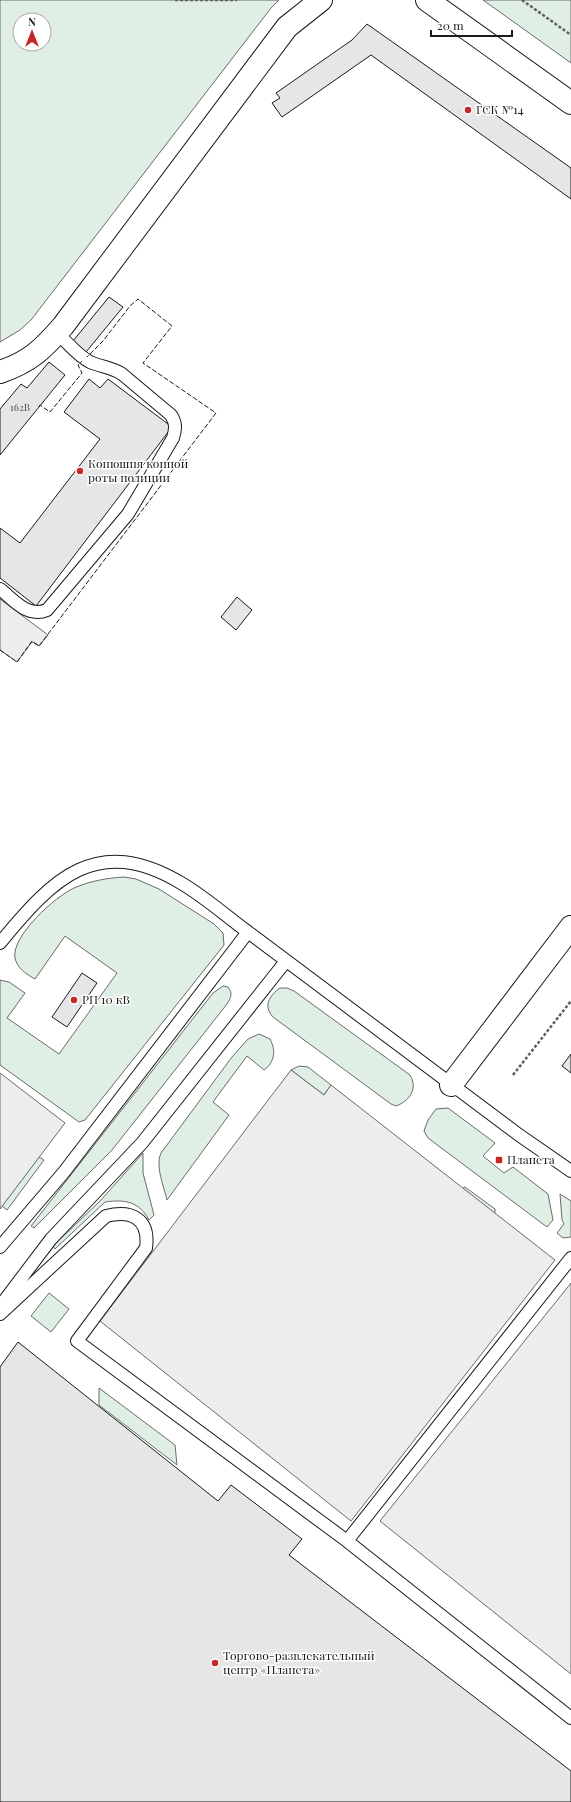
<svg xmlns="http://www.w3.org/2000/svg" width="571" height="1802" font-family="'Playfair Display',serif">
<rect width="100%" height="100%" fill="#fff"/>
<path fill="#e0efe3" stroke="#6a6a6a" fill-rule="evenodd" d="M0 0H279L271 8 31 320 20 330 0 342ZM20 20H44V44H20Z
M483 0H571V63Z
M124 877 136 879 159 889 214 924 223 933 224 945 85 1120 79 1122 0 1065V980L9 982 25 993 7 1018 59 1054 117 973 65 936 35 979C26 974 17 968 15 958 11 936 56 896 74 888 90 881 107 878 124 877Z
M223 986 228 987C233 993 231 998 227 1004L112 1150 34 1228 31 1226 213 993Z
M280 988H287L294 991 410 1075C418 1088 410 1101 396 1106L391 1104 273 1017C263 1006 269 996 280 988Z
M259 1034 270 1039C276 1050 275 1062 264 1070L247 1056 213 1102 229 1115 167 1200C164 1187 155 1166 161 1153L232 1057 248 1039Z
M299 1066 308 1067 331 1085 324 1095 291 1070Z
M448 1108 495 1143 483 1156 504 1173 513 1167 548 1194 553 1220 547 1227 428 1138 424 1131 428 1120 436 1109Z
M143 1153V1173L154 1215 149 1220C139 1202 126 1199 105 1202L55 1249 53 1246 100 1201Z
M39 1157 44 1160 7 1210 2 1206Z
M465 1187 495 1209V1216L463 1188Z
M560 1194 571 1201V1237L563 1238 557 1233 564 1224 562 1220Z
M49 1293 69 1309 51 1332 31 1316Z
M99 1388 175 1445 177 1465 99 1405Z"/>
<path fill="#ededed" stroke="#6a6a6a" d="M0 599 48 635 39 646 32 642 17 662 0 650Z
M291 1070 324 1095 331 1085 555 1260 351 1521 100 1321Z
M0 1073 65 1123 0 1209Z
M571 1283V1674L380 1521Z"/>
<path fill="#e6e6e6" stroke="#1a1a1a" d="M367 24 571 168V199L371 55 282 117 272 103 280 98 276 93 352 40Z
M109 297 123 307 86 352 73 341Z
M49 362 65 375 0 455V409L21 384 27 388Z
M89 379 100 388 108 379 172 427 36 606 0 578V528L20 543 100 439 64 412Z
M237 597 252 610 236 630 221 617Z
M82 973 97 983 67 1027 52 1017Z
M571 1054V1073L562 1066Z
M18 1342 218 1501 231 1485 302 1539 289 1555 571 1771V1802H0V1367Z"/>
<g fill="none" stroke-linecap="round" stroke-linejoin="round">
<g stroke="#1a1a1a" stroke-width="14">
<path id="service" d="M0 589C15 601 28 618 47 610L128 514 173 438C176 428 176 423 171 415L122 374C112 367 101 367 90 362 78 356 67 342 57 333
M0 943C53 878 97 833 181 883 205 897 226 916 248 932
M0 1247 64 1172 248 932 519 1135 571 1171
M1 1305 51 1239 142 1143 286 961
M0 1314 106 1216C131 1210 150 1218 146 1248L77 1341 347 1541 571 1718
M347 1541 571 1258"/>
</g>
<g stroke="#1a1a1a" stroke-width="24">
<path id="minor" d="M427 0 571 103
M0 372C30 362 43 349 63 326L287 27 321 0
M451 1085 571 927"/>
</g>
<path stroke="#5f5f5f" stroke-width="2.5" stroke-dasharray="3 2" stroke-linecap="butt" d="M175 0H237
M522 0 571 35
M513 1075 571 1001"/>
<use href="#service" stroke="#fff" stroke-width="12"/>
<use href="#minor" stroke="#fff" stroke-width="22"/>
<path stroke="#1a1a1a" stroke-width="1" stroke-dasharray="5 2" stroke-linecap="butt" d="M39 407 40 405 50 412 82 373 78 365 82 361
M0 650 17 662 32 641 39 646 216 413 143 363 172 326 138 299 130 306 103 341 87 357"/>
</g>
<g fill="#c62828" stroke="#fff" stroke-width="1.5">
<circle cx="468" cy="110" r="4"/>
<circle cx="80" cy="471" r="4"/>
<circle cx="74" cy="1000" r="4"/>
<rect x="495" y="1156" width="8" height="8" rx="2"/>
<circle cx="215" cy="1663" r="4"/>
</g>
<g text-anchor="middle" stroke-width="3" stroke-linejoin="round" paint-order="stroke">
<g font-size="10" fill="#4d4d4d">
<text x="20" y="411">162В</text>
</g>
<g font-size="12" fill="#1a1a1a" stroke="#fff" text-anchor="start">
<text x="476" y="114">ГСК №14</text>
<text x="88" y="468">Конюшня конной<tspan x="88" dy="14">роты полиции</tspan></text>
<text x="82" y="1004">РП 10 кВ</text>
<text x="507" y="1164">Планета</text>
<text x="223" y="1660">Торгово-развлекательный<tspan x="223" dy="14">центр «Планета»</tspan></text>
</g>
</g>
<g transform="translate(32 32)"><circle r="19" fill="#ffffff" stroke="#a3a3a3"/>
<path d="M0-3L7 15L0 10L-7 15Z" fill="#c62828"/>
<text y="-6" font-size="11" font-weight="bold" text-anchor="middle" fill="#1a1a1a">N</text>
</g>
<path d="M431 30v6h81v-6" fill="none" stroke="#1a1a1a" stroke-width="2"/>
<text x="437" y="30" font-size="12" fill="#1a1a1a" stroke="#ffffff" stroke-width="3" paint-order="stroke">20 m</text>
</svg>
